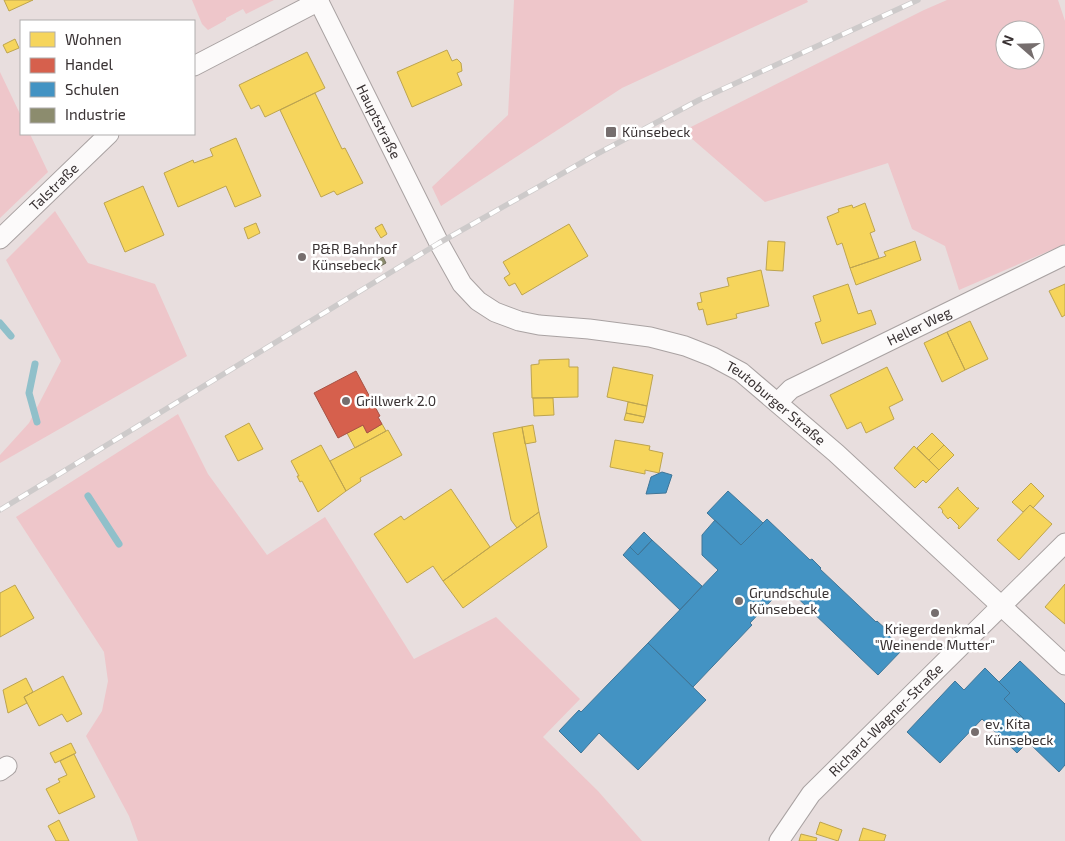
<svg xmlns="http://www.w3.org/2000/svg" width="1065" height="841" font-family="'Exo 2',sans-serif">
<rect width="100%" height="100%" fill="#e8dede"/>
<path fill="#eec6ca" fill-rule="evenodd" d="M192 0H274L246 14 243 9 226 18V20L208 30 202 24Z
M514 0H807L808 2 622 88 441 206 432 187 508 115Z
M947 0H1058L1065 21V244L959 290 945 246 912 229 888 163 765 202 683 131 924 10ZM1005 30H1035V60H1005Z
M0 72 21 116V134H30L48 172 0 218Z
M55 211 88 263 155 284 187 356 0 463V455L29 423 61 361 6 260Z
M178 414 208 474 267 555 325 517 414 659 496 617 580 699 543 737 598 791 642 841H138L129 816 86 736 102 711 108 681 104 652 16 517Z"/>
<path fill="#f6d55c" stroke="#bda44f" d="M4 0H33L9 11Z
M15 39 19 48 7 53 3 45Z
M447 50 452 61 457 59 461 63 462 71 457 73 462 85 412 107 397 72Z
M307 52 325 88 265 117 259 105 251 109 239 85Z
M315 93 342 149 345 148 363 183 337 195 334 191 321 197 280 110Z
M236 138 261 196 235 207 226 186 178 207 164 173 193 160 194 163 213 156 210 149Z
M143 186 164 235 125 252 104 203Z
M865 203 875 231 870 233 879 258 850 268 842 243 837 245 827 217 839 212 838 209 852 205 853 208Z
M256 223 260 233 248 239 244 228Z
M382 224 387 234 381 238 375 228Z
M569 224 588 256 522 295 515 283 509 286 504 278 510 274 503 262Z
M768 241 785 242 783 271 766 270Z
M915 241 921 260 856 285 850 268 886 256 884 252Z
M761 270 769 306 736 314 737 318 707 325 703 309 699 310 697 303 702 302 700 293 729 286 727 278Z
M848 284 858 314 871 310 876 324 822 344 815 323 821 321 813 296Z
M1065 284V315L1062 317 1049 291Z
M970 321 988 359 965 370 947 332Z
M947 332 965 370 942 382 924 343Z
M569 359V367H578V397L532 398 531 365 539 364V360Z
M613 367 653 375 647 406 607 397Z
M887 367 903 400 889 407 894 419 866 433 861 422 847 429 830 395Z
M533 398H553L554 415 534 416Z
M628 402 647 406 645 417 626 413Z
M626 413 645 417 643 423 624 420Z
M249 423 263 449 238 461 225 436Z
M382 424 386 431 355 448 347 433 363 425 367 433Z
M533 425 536 442 525 444 522 427Z
M522 427 539 512 517 528 511 520 493 433Z
M388 430 402 455 360 478 361 481 346 491 330 461Z
M932 433 944 445 929 460 917 448Z
M615 440 650 446 649 450 663 453 659 473 645 470V474L610 467Z
M321 445 346 491 318 512 302 481 300 482 297 476H299L291 461Z
M944 445 954 455 939 470 929 460Z
M914 446 939 470 926 483 923 480 915 488 894 468Z
M1031 483 1044 496 1033 508 1030 505 1023 512 1012 502Z
M958 487V489L977 508H979L959 529 958 528 959 526 950 517 948 519 942 512 943 511 940 507 938 508Z
M451 489 490 547 443 581 433 566 407 583 374 534 401 516 404 520Z
M1030 505 1052 524 1019 560 997 540Z
M539 512 547 547 463 608 443 581Z
M1065 584V624L1045 607Z
M15 585 34 618 0 637V593Z
M63 676 82 714 67 722 62 714 39 726 24 697Z
M26 678 33 692 24 697 27 703 8 713 3 690Z
M71 743 76 753 55 763 50 753Z
M74 754 95 797 59 814 46 789 60 782 58 779 67 775 60 761Z
M59 820 69 841H56L48 826Z
M820 822 842 830 838 841 816 834Z
M863 828 886 835 884 841H859Z
M801 834 817 838 816 841H799Z"/>
<path fill="#d6604d" stroke="#a75245" d="M356 371 380 416 378 417 382 424 367 433 363 425 338 438 314 393Z"/>
<path fill="#4393c3" stroke="#407698" d="M662 472 672 475 666 493 646 494 651 477Z
M728 491 763 523 741 545 707 513Z
M767 519 810 560 812 559 821 568 820 569 876 622 877 621 887 630 885 632 903 649 878 675 785 586 750 623 752 625 693 687 648 643 718 570 702 555V535L715 520 741 545Z
M644 532 652 540 638 555 630 547Z
M652 540 702 586 680 610 623 555 630 547 638 555Z
M648 643 706 700 638 770 599 733 581 753 559 731 579 710 581 712Z
M1020 661 1065 704V765L1059 772 1028 742 1033 737 1019 724 1024 719 1004 699 1010 693 999 682Z
M985 668 1010 693 1004 699 1024 719 1019 724 1033 737 1017 753 982 719 940 763 907 732 955 681 964 690Z"/>
<path fill="#8c8c6e" stroke="#73715c" d="M383 257 386 263 377 268 374 263Z"/>
<g fill="none" stroke-linecap="round" stroke-linejoin="round">
<path stroke="#90c0ca" stroke-width="7" d="M0 323 11 336
M35 364 29 393 37 422
M88 496 119 544"/>
<g stroke="#a9a2a2" stroke-width="21">
<g id="street">
<path id="s1" d="M318 0 439 243 462 284 478 301 495 312 519 321 539 325 589 329 650 337 685 346 713 357 741 372 836 453 1065 665"/>
<path d="M194 66 319 1"/>
<path id="s2" d="M0 239 109 134"/>
<path id="s3" d="M778 402 791 389 1065 255"/>
<path d="M0 771 7 766"/>
<path id="s4" d="M779 841 811 794 1065 543"/>
</g>
</g>
<use href="#street" stroke="#fcfafa" stroke-width="19"/>
<g stroke="#cdcaca" stroke-width="5.5">
<path id="rail" d="M0 510 439 243 595 155 699 100 918 0"/>
</g>
<use href="#rail" stroke="#fff" stroke-width="4" stroke-dasharray="11" stroke-linecap="butt"/>
</g>
<g fill="#766e6e" stroke="#fff" stroke-width="2">
<rect x="605" y="126" width="12" height="12" rx="2.5"/>
<circle cx="302" cy="257" r="5"/>
<circle cx="346" cy="401" r="5"/>
<circle cx="739" cy="601" r="5"/>
<circle cx="935" cy="613" r="5"/>
<circle cx="975" cy="732" r="5"/>
</g>
<g text-anchor="middle" stroke-width="5" stroke-linejoin="round" paint-order="stroke">
<g font-size="14" fill="#383132" stroke="#fff">
<text dy="5" stroke="none"><textPath href="#s1" startOffset="136">Hauptstraße</textPath></text>
<text dy="5" stroke="none"><textPath href="#s2" startOffset="75">Talstraße</textPath></text>
<text dy="5" stroke="none"><textPath href="#s3" startOffset="161">Heller Weg</textPath></text>
<text dy="5" stroke="none"><textPath href="#s1" startOffset="664">Teutoburger Straße</textPath></text>
<text dy="5" stroke="none"><textPath href="#s4" startOffset="162">Richard-Wagner-Straße</textPath></text>
</g>
<g font-size="14" fill="#383132" stroke="#fff" text-anchor="start">
<text x="622" y="137">Künsebeck</text>
<text x="312" y="254">P&amp;R Bahnhof<tspan x="312" dy="16">Künsebeck</tspan></text>
<text x="356" y="406">Grillwerk 2.0</text>
<text x="749" y="598">Grundschule<tspan x="749" dy="16">Künsebeck</tspan></text>
<text x="935" y="634" text-anchor="middle">Kriegerdenkmal<tspan x="935" dy="16">"Weinende Mutter"</tspan></text>
<text x="985" y="729">ev. Kita<tspan x="985" dy="16">Künsebeck</tspan></text>
</g>
</g>
<rect x="20" y="20" width="175" height="115" fill="#ffffff" stroke="#afadad"/>
<rect x="30" y="32" width="25" height="15" fill="#f6d55c" stroke="#afadad"/>
<text x="65" y="45" font-size="15" fill="#383132">Wohnen</text>
<rect x="30" y="58" width="25" height="15" fill="#d6604d" stroke="#afadad"/>
<text x="65" y="70" font-size="15" fill="#383132">Handel</text>
<rect x="30" y="82" width="25" height="15" fill="#4393c3" stroke="#afadad"/>
<text x="65" y="95" font-size="15" fill="#383132">Schulen</text>
<rect x="30" y="108" width="25" height="15" fill="#8c8c6e" stroke="#afadad"/>
<text x="65" y="120" font-size="15" fill="#383132">Industrie</text>
<g transform="translate(1020 45) rotate(290)"><circle r="24" fill="#ffffff" stroke="#afadad"/>
<path d="M0-4L9 19L0 12L-9 19Z" fill="#766e6e"/>
<text y="-8" font-size="14" font-weight="bold" text-anchor="middle" fill="#383132">N</text>
</g>
</svg>
